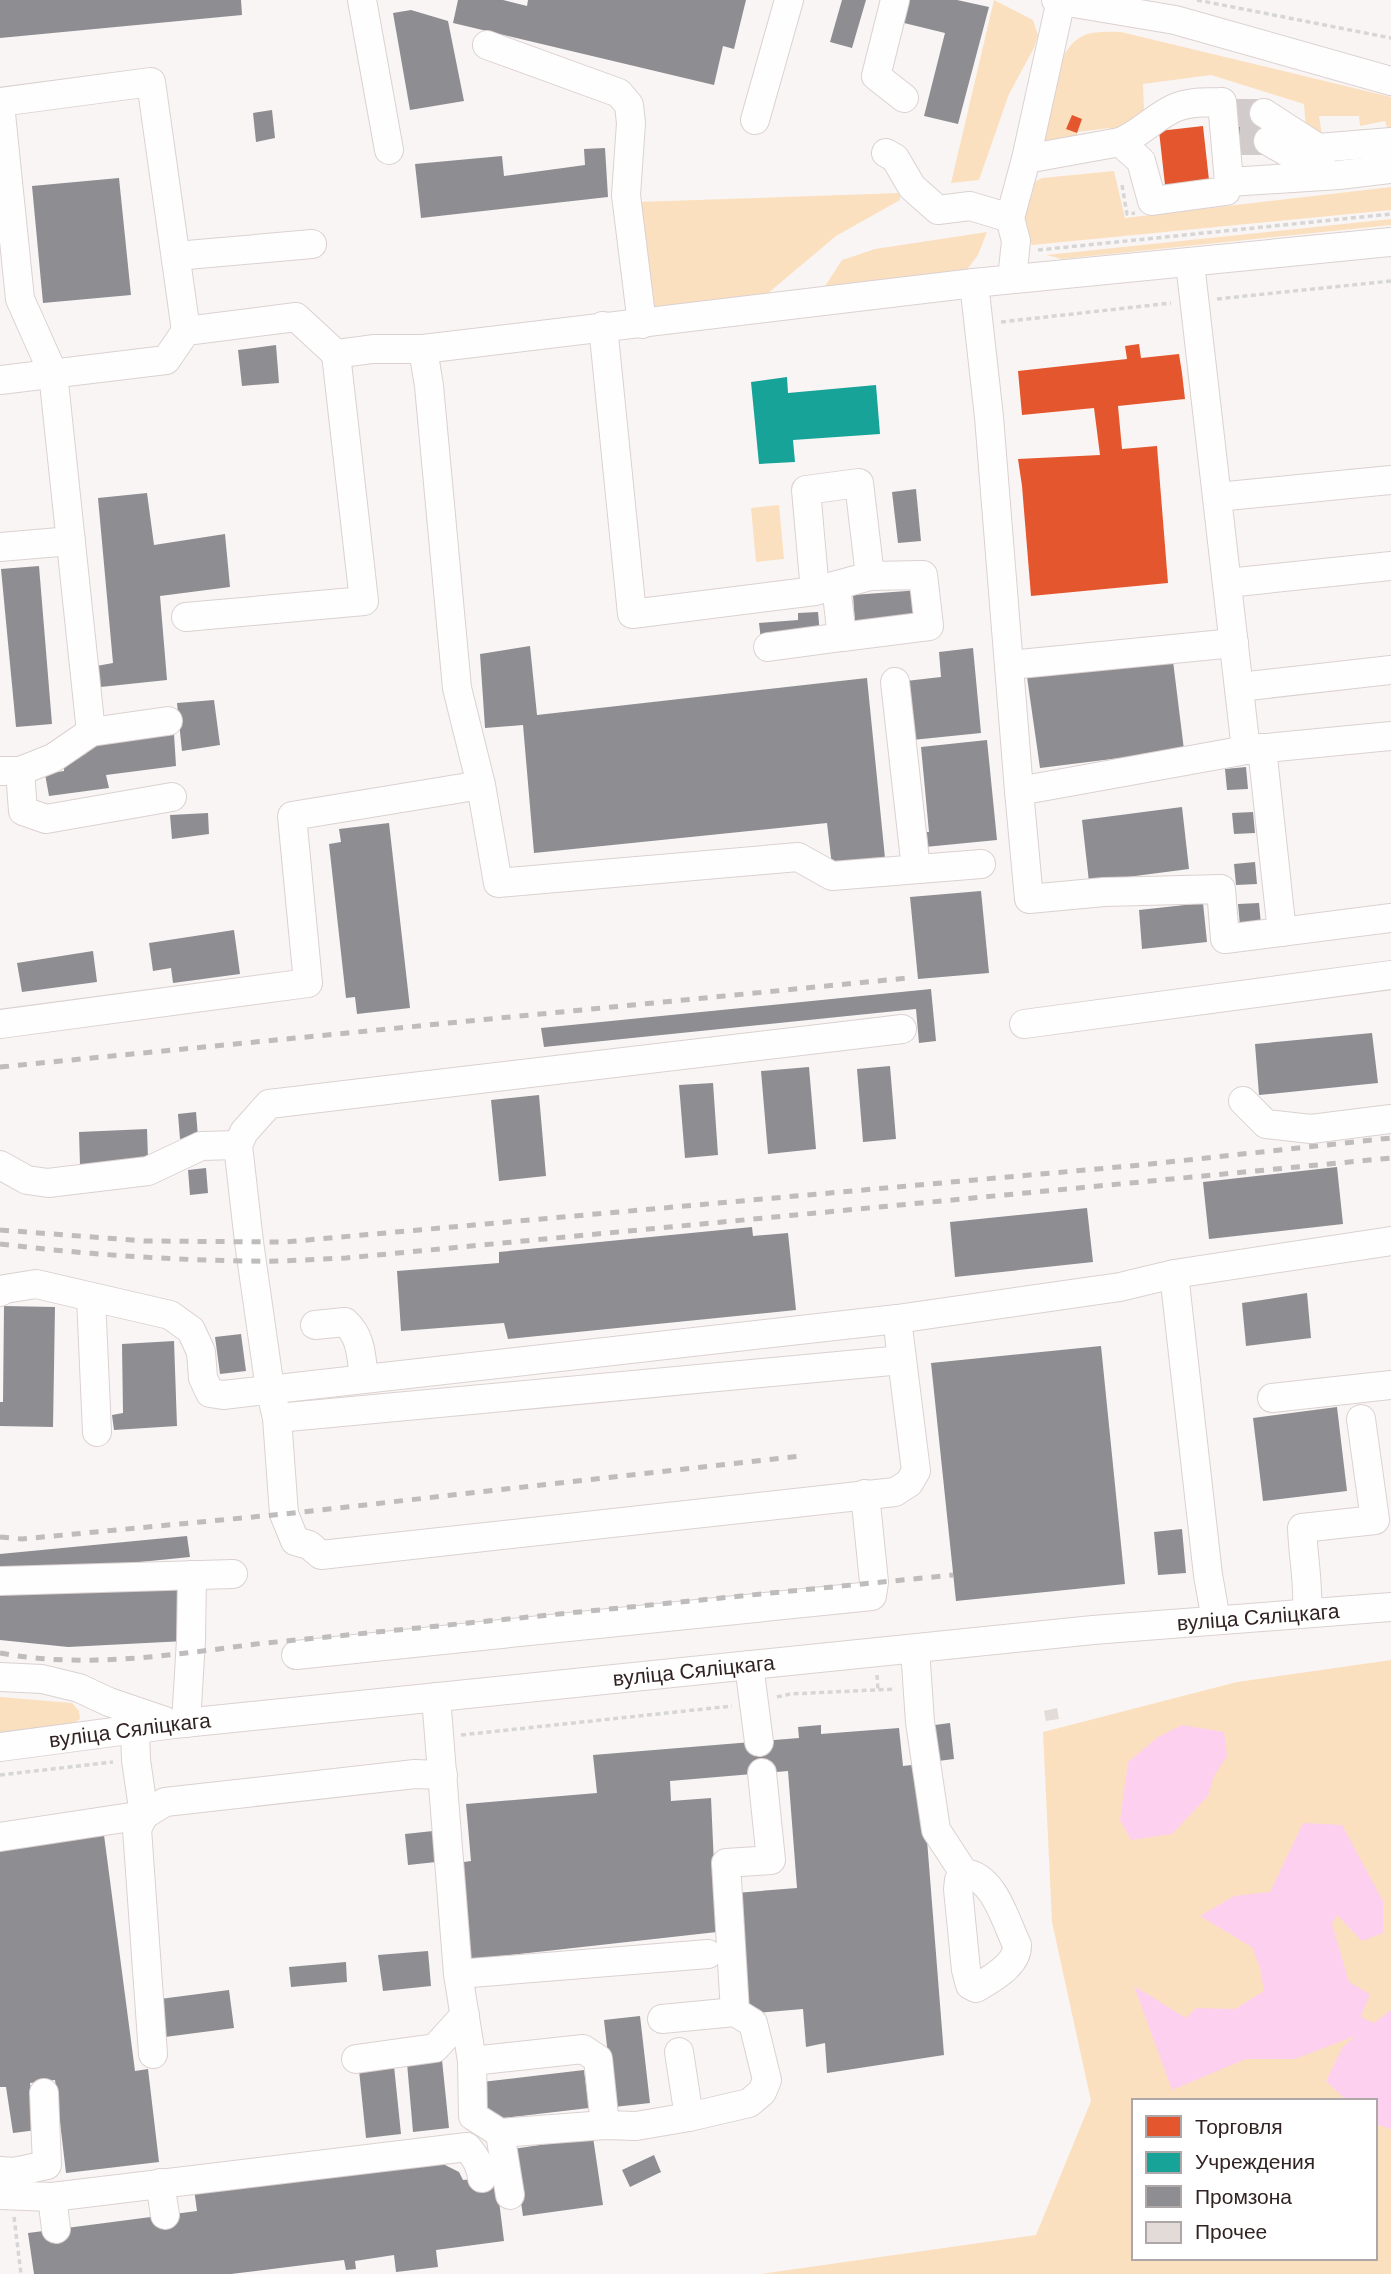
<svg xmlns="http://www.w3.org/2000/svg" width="1391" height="2274" font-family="'DM Sans',sans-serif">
<rect width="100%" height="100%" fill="#faf5f5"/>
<path fill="#fbe0c0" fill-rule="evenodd" d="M994 0 1033 20 1038 35 1034 48 1009 94 979 180 951 183Z
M1121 32 1391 97V135H1389L1385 121 1360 126 1359 116H1319L1323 141 1306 130 1304 104 1211 75 1143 84 1144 110 1111 135 1110 128 1077 132V144L1044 145 1043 136C1050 106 1053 44 1088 34 1098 31 1111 32 1121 32Z
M1114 171 1125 218 1391 187V210L1032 245 1026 236 1024 200 1029 185 1042 178Z
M900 193V200L836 236 760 300 658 311 650 305 637 202Z
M1391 219V225L1062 259 1046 255Z
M987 232 978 255 966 271 820 294 842 260 875 249Z
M779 505 784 559 756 562 751 508Z
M1391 1660V2274H760L1036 2235 1091 2101 1052 1922 1043 1732 1237 1682ZM1134 2101H1375V2258H1134Z
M0 1697 72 1703 79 1711 80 1719 68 1727 0 1733Z"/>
<path fill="#fcd0ee" d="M1182 1725 1224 1732 1227 1756 1214 1776 1208 1796 1172 1834 1131 1840 1120 1820 1128 1762 1158 1737Z
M1303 1823 1342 1825 1383 1901V1933L1362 1941 1337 1915 1332 1924 1349 1982 1370 1994 1361 2017 1374 2023 1391 2010V2129L1375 2124V2101H1347L1326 2081 1342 2048 1355 2036 1295 2059H1246L1172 2090 1134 1986 1186 2018 1196 2008 1235 2009 1264 1991 1260 1968 1252 1947 1200 1916 1234 1896 1270 1892Z"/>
<path fill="#e4572e" d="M1262 104 1269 151 1242 155 1235 108Z
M1072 115 1082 119 1077 133 1066 129Z
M1203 126 1209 180 1165 185 1159 131Z
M1139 344 1141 358 1179 354 1182 373 1185 399 1118 406 1122 449 1157 446 1168 583 1031 596 1022 486 1018 459 1100 455 1094 408 1022 415 1018 371 1127 359 1125 346Z"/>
<path fill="#17a398" d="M787 377 788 393 876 385 880 434 793 440 795 462 759 464 751 382Z"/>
<path fill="#8d8d92" d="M0 0H241L242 15 0 38Z
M458 0H503L527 6 528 0H746L734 49 723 46 714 85 453 23Z
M842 0H866L852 48 830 42Z
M905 0H957L989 7 958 124 924 116 945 33 900 22Z
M411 10 448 21 464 101 410 110 393 13Z
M272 110 275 138 256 142 253 113Z
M605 148 608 197 421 218 415 164 502 156 504 176 585 165 584 149Z
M119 178 131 295 43 303 32 186Z
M276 345 279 383 242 386 238 350Z
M916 489 921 541 898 543 892 492Z
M147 493 154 545 225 534 230 587 160 596 167 680 91 688V667L113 663 98 498Z
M39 566 52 724 16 727 1 569Z
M920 590 922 616 855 622 853 595Z
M818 612 820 634 761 640 759 623 798 620V613Z
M530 646 537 715 867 678 885 858 832 866 827 823 534 853 523 725 485 728 480 654Z
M973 648 981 733 912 740 906 681 941 677 939 652Z
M1173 661 1184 750 1040 768 1027 677Z
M214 700 220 745 182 751 177 703Z
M174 734 176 766 106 775 109 788 49 796 45 774 64 771V758L86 754 85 743Z
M987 740 997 840 925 847 924 832H929L921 747Z
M1246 767 1248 789 1227 790 1225 769Z
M1182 807 1189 869 1089 882 1082 820Z
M1253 812 1255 833 1234 834 1232 813Z
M208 813 209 834 172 839 170 815Z
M389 823 410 1008 357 1014 355 997 346 998 329 844 341 842 339 829Z
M1255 862 1257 884 1236 885 1234 864Z
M981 891 989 973 918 979 910 897Z
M1203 903 1207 942 1142 949 1139 910Z
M1259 903 1261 924 1240 926 1238 904Z
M234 930 240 974 173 983 171 968 153 971 149 943Z
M93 951 97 982 22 992 17 963Z
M931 989 936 1041 919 1043 916 1009 544 1047 541 1028Z
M1372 1033 1378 1083 1259 1095 1255 1044Z
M890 1066 896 1139 863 1142 857 1069Z
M809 1067 816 1149 768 1154 761 1071Z
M713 1083 718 1155 685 1158 679 1085Z
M539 1095 546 1176 499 1181 491 1100Z
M196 1112 198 1137 180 1139 178 1114Z
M147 1129 148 1159 80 1165 79 1132Z
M1337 1167 1343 1224 1209 1239 1203 1182Z
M206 1168 208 1193 190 1195 188 1170Z
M1087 1208 1093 1262 955 1277 950 1222Z
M752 1227 753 1236 788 1233 796 1310 508 1339 504 1323 401 1331 397 1271 499 1263V1252Z
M1307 1293 1311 1338 1246 1346 1242 1303Z
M4 1306 55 1307 53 1427 0 1426V1402H3Z
M241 1334 246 1371 220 1374 215 1337Z
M174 1341 177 1426 114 1430 112 1415 123 1413 122 1344Z
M1101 1346 1125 1584 956 1601 931 1363Z
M1337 1407 1347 1491 1263 1501 1253 1418Z
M1182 1529 1186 1573 1158 1575 1154 1532Z
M187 1536 190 1557 0 1576V1554Z
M180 1584 185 1641 68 1647 0 1640V1589Z
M950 1723 954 1759 938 1761 927 1726Z
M821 1725V1734L899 1728 903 1766 921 1764 944 2055 827 2073 825 2043 806 2047 803 2009 746 2014 736 1893 797 1888 788 1771 670 1781 671 1801 711 1798 717 1932 465 1960 457 1863 471 1861 466 1804 597 1793 593 1755 799 1738 798 1727Z
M433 1831 436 1862 408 1865 405 1834Z
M104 1835 135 2071 148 2069 159 2162 66 2173 55 2080 30 2083 37 2130 13 2133 6 2087H0V1848Z
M428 1951 431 1986 383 1991 378 1955Z
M346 1962 347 1982 291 1987 289 1967Z
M229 1990 234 2028 165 2037 160 1999Z
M640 2016 650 2103 614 2107 604 2020Z
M442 2060 449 2128 413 2132 407 2063Z
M394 2066 401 2134 366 2138 359 2070Z
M584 2070 589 2108 486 2120 482 2082Z
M593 2137 603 2205 523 2216 513 2149Z
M654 2155 661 2172 630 2187 622 2170Z
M443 2164 459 2172 463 2180 496 2177 504 2241 436 2250 438 2267 396 2272 394 2255 355 2261 356 2269 346 2270 344 2260 231 2274H34L28 2233 197 2211 194 2189Z"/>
<path fill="#e3dbd7" d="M1057 1708 1059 1719 1046 1721 1044 1711Z"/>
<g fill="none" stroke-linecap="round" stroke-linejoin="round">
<path stroke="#d2cbcb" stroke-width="28" stroke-dasharray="28 14" stroke-linecap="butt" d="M1235 113H1264
M1240 141H1268"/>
<g stroke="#dbd1d0" stroke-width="30">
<g id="minor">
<path d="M362 0 389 150"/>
<path d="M895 0 876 76 904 98"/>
<path d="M1056 0 1175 20 1391 81"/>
<path d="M487 45 619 93 629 105 631 123 626 195 642 324"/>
<path d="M0 102 151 82 186 331"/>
<path d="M0 104 20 299 53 373 91 732"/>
<path d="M1264 113 1318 148 1391 142"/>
<path d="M755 120 789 0"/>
<path d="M1268 141 1306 163 1324 170"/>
<path d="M1120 142 1141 161 1152 201 1226 191 1229 182"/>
<path d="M886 153 895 158 912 187 938 210 970 206 1010 218"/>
<path d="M1026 159 1120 142C1141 134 1156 115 1177 107 1192 101 1207 103 1222 102L1229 182 1339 175 1391 169"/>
<path d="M176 256 312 244"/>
<path d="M1012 279 1016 241 1010 218 1026 159 1061 0"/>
<path d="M974 283 989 417 1019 791 1246 750 1190 263"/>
<path d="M603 326 632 614 815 591 806 490 859 483 870 576 815 591"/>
<path d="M423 349 429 386 457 688 481 785 498 883 798 857 832 876 981 864"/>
<path d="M0 380 166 360 186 331 296 317 336 354 373 349H423L974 283 1391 242"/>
<path d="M1217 497 1391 480"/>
<path d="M0 547 71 541"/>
<path d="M1227 583 1391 566"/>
<path d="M836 586 842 637 929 626 923 575 870 576"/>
<path d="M186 617 364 601 336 354"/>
<path d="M768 647 842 637"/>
<path d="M1009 665 1234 643"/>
<path d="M895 682 916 869"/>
<path d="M1239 687 1391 670"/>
<path d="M1262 748 1282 932"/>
<path d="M1246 750 1391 736"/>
<path d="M0 771H20L53 758 91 732 168 721"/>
<path d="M20 771 23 811 46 819 172 797"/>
<path d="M1019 791 1029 899 1104 892 1221 889 1225 939 1391 918"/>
<path d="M0 1024 308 983 292 816 481 785"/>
<path d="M1024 1024 1391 975"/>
<path d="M1243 1101 1266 1124 1311 1129 1391 1119"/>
<path d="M0 1165 27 1180 48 1183 148 1171 201 1146 238 1145"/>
<path d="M1174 1274 1391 1241"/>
<path d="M0 1292 5 1289 36 1284 170 1315 191 1330 201 1352 203 1378 210 1393 223 1395 897 1319 1120 1287 1174 1274 1208 1575 1216 1620"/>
<path d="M91 1298 97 1432"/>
<path d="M897 1319 916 1471 909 1483 895 1492 321 1555 309 1545 295 1541 284 1514 277 1418 270 1389 249 1242 238 1145 244 1132 269 1104 902 1029"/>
<path d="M315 1325 345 1322C362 1337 361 1357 364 1378"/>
<path d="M1272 1398 1391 1385"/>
<path d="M277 1418 902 1360"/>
<path d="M0 1581 233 1574"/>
<path d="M1307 1613C1309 1585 1303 1556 1302 1528L1375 1520 1361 1419"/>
<path d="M915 1649 920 1722 936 1830 964 1873C994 1876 1005 1920 1017 1945 1018 1964 992 1979 976 1988L970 1985 966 1970 958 1889 959 1880 964 1873"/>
<path d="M296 1655 872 1596 874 1582 865 1494"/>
<path d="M749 1665 759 1742"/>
<path d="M0 1677 42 1679 79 1688 109 1702 165 1721"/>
<path d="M436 1697 458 1974 472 2061 473 2116 500 2133 605 2125 636 2126 689 2117 749 2103 762 2092 767 2080 753 2023 735 2012 662 2019"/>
<path d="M186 1723 191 1640 192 1575"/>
<path d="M135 1729 136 1760 144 1815 137 1829 153 2054"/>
<path id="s1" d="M0 1747 174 1724 1093 1630 1391 1607"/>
<path d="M0 1837 144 1815 165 1802 415 1774 443 1775"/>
<path d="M458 1974 708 1954"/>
<path d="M735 2012 726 1863 771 1860 762 1773"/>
<path d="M679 2052 689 2117"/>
<path d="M356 2059 435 2048 465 2015"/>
<path d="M472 2061 583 2049 598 2059 605 2125"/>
<path d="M500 2133 510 2195"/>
<path d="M0 2171 14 2172 47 2165 44 2093"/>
<path d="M160 2183 165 2215"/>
<path d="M0 2195 52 2197 467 2147C475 2156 481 2166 482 2178"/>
<path d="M52 2197 56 2229"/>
</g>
</g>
<path stroke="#d7d6d6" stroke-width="3.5" stroke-dasharray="5 3.5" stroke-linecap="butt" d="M1197 0 1391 38
M1122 185 1127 214 1135 213
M1038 250 1391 214
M1217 299 1391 281
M1001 322 1171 303
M877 1675 878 1690
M777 1697 790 1694 895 1689
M461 1735 732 1706
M0 1775 113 1762
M14 2217 21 2274"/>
<use href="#minor" stroke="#fefefe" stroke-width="28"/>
<path stroke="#bebcbc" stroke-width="5" stroke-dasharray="9 9" stroke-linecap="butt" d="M0 1067 908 978
M0 1230 145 1241 285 1242 1141 1165 1391 1138
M0 1244C83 1254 166 1260 250 1261 282 1262 314 1259 346 1258L1391 1158
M0 1537 22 1539 284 1514 800 1456
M0 1653C84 1669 172 1655 256 1644L953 1575"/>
</g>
<g text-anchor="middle" stroke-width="7" stroke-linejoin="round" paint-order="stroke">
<g font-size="21" fill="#312322" stroke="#fff">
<text dy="7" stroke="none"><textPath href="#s1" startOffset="1265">вуліца Сяліцкага</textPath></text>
<text dy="7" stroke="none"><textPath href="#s1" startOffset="698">вуліца Сяліцкага</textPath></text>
<text dy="7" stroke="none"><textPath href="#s1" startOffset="131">вуліца Сяліцкага</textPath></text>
</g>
</g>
<rect x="1132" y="2099" width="245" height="161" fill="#ffffff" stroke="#ada7a7" stroke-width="2"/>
<rect x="1146" y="2116" width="35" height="21" fill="#e4572e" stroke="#ada7a7" stroke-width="2"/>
<text x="1195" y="2134" font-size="21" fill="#312322">Торговля</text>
<rect x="1146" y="2152" width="35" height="21" fill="#17a398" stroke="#ada7a7" stroke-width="2"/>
<text x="1195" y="2169" font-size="21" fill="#312322">Учреждения</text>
<rect x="1146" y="2186" width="35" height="21" fill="#8d8d92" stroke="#ada7a7" stroke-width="2"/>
<text x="1195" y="2204" font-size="21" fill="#312322">Промзона</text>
<rect x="1146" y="2222" width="35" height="21" fill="#e3dbd7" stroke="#ada7a7" stroke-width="2"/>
<text x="1195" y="2239" font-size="21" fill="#312322">Прочее</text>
</svg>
